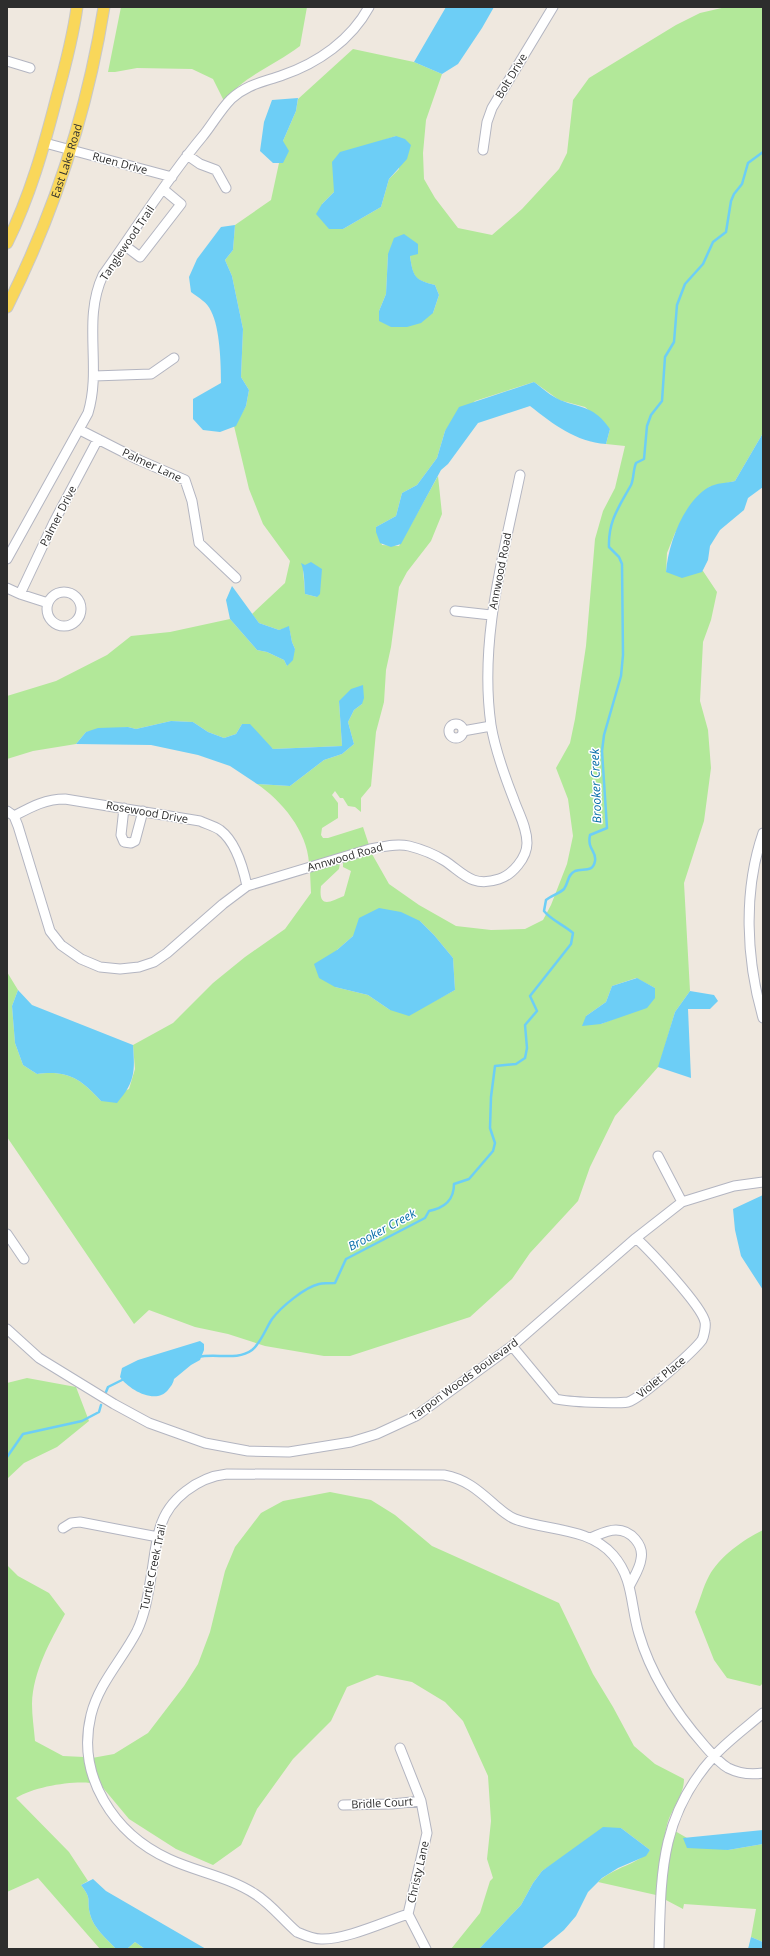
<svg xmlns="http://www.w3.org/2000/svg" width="770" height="1956" font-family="'Open Sans',sans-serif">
<rect width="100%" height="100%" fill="#efe8df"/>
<path fill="#b2e899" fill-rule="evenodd" d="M121 7H307L300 46C275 65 244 76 224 101L213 79 192 69 137 68 115 72H108Z
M726 7H763V433L735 481 709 487 675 533 667 553 666 572 703 571 717 592 711 620 703 642 700 701 708 730 711 768 704 821 684 883 690 991 675 1012 659 1066 615 1116 590 1167 578 1201 530 1253 512 1279 470 1317 350 1356H324L265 1346 228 1334 195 1327 149 1310 134 1324 7 1137V972L18 990 12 1006 15 1043 23 1065 37 1074C68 1070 81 1079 101 1101L129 1089 135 1069 133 1045 173 1023 213 983 245 957 285 929 311 893 310 872 340 863 339 869 321 886C318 909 330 902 344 896L351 871 343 867V863H341L372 854 389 884 419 905 456 926 491 930 525 929 543 920 551 905 567 864 573 836 568 799 556 768 570 743 575 719 586 646 595 539 603 511 615 488 625 446 606 444 610 429 585 407 559 400 534 382 475 401 445 431 437 458 417 485 402 493 396 516 376 527 382 545 399 546 438 476 442 514 431 541 407 572 399 587 391 647 386 670 384 702 376 732 371 786 361 798V812L355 807 348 806 343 798H340L335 791 332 795 338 803V818L322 828 321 835 323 838H328L363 827 369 845 309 863C307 831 282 801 257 784L290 786 324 760 342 754 354 744 348 722 354 710 362 704 339 701 342 746 273 749 242 724 236 734 224 738 208 732 193 722 171 721 136 729 128 727 86 732 76 744 33 751 7 759V696L56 681 107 655 131 636 170 632 230 619 257 650 267 652 284 660 287 666 295 649 292 642 289 627 279 630 259 623 252 614 285 583 290 561 263 524 249 489 234 426 246 406 249 390 241 377 243 329 232 276 225 260 233 250 235 225 271 200 279 163H283V141L296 111 298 99 353 49 414 62 442 74 426 120 423 153 424 179 435 198 458 228 492 235 522 209 559 169 567 153 573 100 589 78 676 25 700 13ZM396 136 399 169 389 179 381 207 343 229 322 204 334 192V178L372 144ZM388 254 410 256C413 277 414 280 435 285L439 295 433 313 379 311 386 294ZM303 569 317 597 305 594ZM420 921 434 935 453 958 455 990 425 1006 390 1010 368 995 335 987 337 950 353 936ZM636 978 655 988 621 1016 601 1024 586 1016 606 1002 612 986Z
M27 1378 76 1387 89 1421 57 1447 24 1463 7 1479V1383Z
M330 1492 371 1500 395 1515 432 1546 559 1603 593 1674 613 1707 634 1746 655 1764 684 1779C684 1796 671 1809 667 1825 662 1848 657 1871 656 1895L598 1882C612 1868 641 1863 650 1850L621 1828 567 1855 542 1871 533 1883 521 1905 479 1949H451L480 1913 490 1881 493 1878 487 1859 491 1821 488 1776 463 1721 445 1702 412 1682 377 1675 347 1687 331 1721 293 1759 257 1809 241 1845 213 1865 176 1849 129 1819 99 1783 92 1758 114 1754 148 1733 184 1686 198 1664 210 1632 225 1571 235 1547 261 1513 283 1501Z
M763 1530V1683L760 1686 727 1678 714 1660 695 1612C700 1600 703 1587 709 1576 720 1556 743 1540 763 1530Z
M7 1565 18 1576 49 1593 65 1614C50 1642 33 1671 32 1704 32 1716 34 1729 35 1741L63 1756 84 1757 90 1783C70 1781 34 1787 16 1798L69 1852 88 1881 81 1885C93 1901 86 1898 90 1914 93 1928 107 1939 116 1949H100L38 1878 7 1892Z
M675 1831 687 1838H684L728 1850 763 1844V1942L751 1937 756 1909 684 1904 683 1909 664 1899 665 1878Z
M135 1942 145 1949H127Z"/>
<path fill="#6dcef6" d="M446 7H494L482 28 458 64 442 74 414 62Z
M298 98 296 111 283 141 289 151 283 163H273L260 151 264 122 272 100Z
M396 136 405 139 411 145 407 159 389 179 381 207 343 229H329L316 214 322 204 334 192 332 162 340 152Z
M235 225 233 250 225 260 232 276 243 329 241 377 249 390 246 406 236 426 220 432 203 430 193 419V399L221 383C221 364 220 328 211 311 207 302 199 298 191 292L189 277 197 259 221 227Z
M404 234 418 244V254L410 256C413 277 415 280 435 285L439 295 433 313 421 323 407 327H391L379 321V311L386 294 388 254 394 238Z
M534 382C542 388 551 396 560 400 583 409 594 406 610 429L606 444C576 442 553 424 530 406L478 423 448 464 441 470 401 544 391 547 380 543 376 532V527L396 516 402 493 417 485 437 458 445 431 459 407Z
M763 433V487L748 498 744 510 720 530 710 546 708 560 702 572 682 578 666 572C668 545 683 502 709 487 716 483 727 483 735 481Z
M311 562 322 569 320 594 317 597 305 594C304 584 305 573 301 563L305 565Z
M232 586 259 623 279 630 289 626 292 642 295 649 293 660 287 666 284 660 267 652 257 650 230 619 226 600Z
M363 685 364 698 362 704 354 710 348 722 354 744 342 754 324 760 290 786 257 784 230 766 198 755 151 745 76 744 86 732 98 728 128 727 136 729 171 721 193 722 208 732 224 738 236 734 242 724H250L273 749 342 746 339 701 351 689Z
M379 908 401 912 420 921 434 935 453 958 455 990 409 1016 390 1010 368 995 335 987 319 978 314 964 337 950 353 936 359 918Z
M637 978 655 988V998L647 1008 601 1024 582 1026 586 1016 606 1002 612 986Z
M18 990 32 1005 133 1045C135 1072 135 1082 117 1103L101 1101C81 1079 68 1070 37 1074L23 1065 15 1043 12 1006Z
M690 991 714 995 718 1001 710 1009H688L691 1078 658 1067 675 1012Z
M763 1195V1290L741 1256 735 1230 733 1209Z
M200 1341 204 1344V1350L200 1360 191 1365 174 1379C173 1384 171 1386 168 1390 156 1405 129 1390 120 1377L122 1368 138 1360Z
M603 1827 621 1828 650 1850 646 1856 618 1868 602 1878 588 1892 576 1916 564 1930 541 1949H479L521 1905 533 1883 542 1871Z
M763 1830V1844L728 1850 687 1848 683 1838Z
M93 1879 106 1891 206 1949H145L135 1942 127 1949H116C107 1939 93 1928 90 1914 86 1898 93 1901 81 1885Z
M751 1937 763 1942V1949H748Z"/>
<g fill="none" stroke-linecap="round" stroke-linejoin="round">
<path stroke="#6dcef6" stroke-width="2.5" d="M198 1357C216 1353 237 1361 252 1350 261 1343 266 1328 272 1319 281 1307 305 1287 319 1284 324 1283 330 1283 335 1283L346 1259 425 1218 429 1211C444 1208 454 1201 454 1184L469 1179 493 1151 495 1143 490 1128 491 1097 495 1066 516 1064 525 1058 527 1048 525 1025 537 1011 530 996 571 944 573 933C564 925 551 920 544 911L546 900C551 896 560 893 564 889 569 882 567 875 575 871 583 868 593 873 595 861 597 851 587 850 590 835L607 828 602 751 604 735 621 676 623 655 622 564 619 557 609 547C608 521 619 507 631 485 634 479 633 470 636 463L644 459 647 426 651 415 662 401 665 357 674 342 677 305 685 284 703 264 713 242 726 232 731 201 734 194 742 184 748 163 763 152
M106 1392 108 1387 124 1379
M7 1457 23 1434 82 1421 99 1412 101 1405"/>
<g stroke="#b3b5c1" stroke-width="11">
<path id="minor" d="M7 61 30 68
M45 143 172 177
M483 150 487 122 492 108 553 7
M187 155 200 164 216 170 226 188
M124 245 140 257 181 204 163 189
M94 376 151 374 174 358
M80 430 139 460 185 480 192 501 199 543 236 578
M7 559 88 413C102 367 82 320 103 275 136 229 166 180 202 137 212 125 220 110 231 99 247 84 264 82 283 75 318 63 351 40 369 7
M7 588 20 594 48 603
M47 609a17 17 0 1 1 34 0a17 17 0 1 1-34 0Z
M20 594 54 522 98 439
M455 611 491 615
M449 731a7 7 0 1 1 14 0a7 7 0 1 1-14 0Z
M463 731 491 726
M124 808 121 835 124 842 131 843 135 841 143 811
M7 811 14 816 18 826 50 931 61 945 81 959 100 967 120 969 139 967 154 962 167 953 223 904 247 886 370 849C382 847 396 843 409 846 421 849 434 854 445 861 463 873 472 888 499 879 512 875 527 858 527 843 527 828 519 814 514 800 505 777 495 750 491 725 479 641 503 557 520 475
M14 816C31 807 45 799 65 799L200 821C206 824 214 826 220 830 236 842 243 867 247 886
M763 833C743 891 746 959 763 1018
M658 1156 682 1202
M7 1234 24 1259
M7 1329 39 1358 114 1404 149 1423 205 1443 248 1451 289 1452 351 1442 377 1434 416 1416 512 1346 636 1238 682 1202 734 1186 763 1182
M512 1346 556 1399C568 1402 615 1404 628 1402 641 1398 693 1352 702 1340 704 1336 706 1326 705 1322 702 1306 650 1251 636 1238
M63 1528 71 1523 80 1522 158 1537
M590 1538C598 1535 607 1530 616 1530 631 1530 644 1545 641 1559 640 1568 634 1577 630 1585
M400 1748 421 1801 427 1833 408 1914 426 1949
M343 1805 392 1804 421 1801
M408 1914C384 1922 345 1940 321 1939 313 1939 304 1935 297 1932 283 1920 271 1904 255 1894 229 1877 197 1872 169 1859 114 1834 76 1776 91 1715 99 1683 122 1660 137 1631 145 1614 148 1595 151 1577 154 1561 155 1544 160 1528 168 1499 198 1477 227 1474L444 1475C466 1479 479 1491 495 1505 501 1510 507 1516 515 1519 547 1531 589 1527 613 1555 634 1579 630 1605 639 1634 651 1675 676 1713 704 1745 711 1753 719 1763 728 1768 740 1774 750 1775 763 1773
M659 1949C661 1873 660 1815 715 1755 729 1740 747 1727 763 1713"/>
</g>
<g stroke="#c8c8c8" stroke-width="13">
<g id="major">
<path d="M7 243C30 196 44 147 57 96 65 67 73 37 77 7"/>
<path id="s1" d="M7 307C55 211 87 113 104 7"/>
</g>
</g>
<use href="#minor" stroke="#fff" stroke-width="9"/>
<use href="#major" stroke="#f9d75a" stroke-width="11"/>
</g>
<g text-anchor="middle" stroke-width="3" stroke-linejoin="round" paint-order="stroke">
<g font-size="11" fill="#2d2d2d" stroke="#fff">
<text transform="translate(511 76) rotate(-59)" y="4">Bolt Drive</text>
<text dy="4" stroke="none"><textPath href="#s1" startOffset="158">East Lake Road</textPath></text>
<text transform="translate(120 163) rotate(15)" y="4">Ruen Drive</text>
<text transform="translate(127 243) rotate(-56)" y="4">Tanglewood Trail</text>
<text transform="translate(152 465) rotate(25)" y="4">Palmer Lane</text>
<text transform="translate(58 516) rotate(-63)" y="4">Palmer Drive</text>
<text transform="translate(500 571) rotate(-79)" y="4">Annwood Road</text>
<text transform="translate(147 812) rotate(10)" y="4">Rosewood Drive</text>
<text transform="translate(345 857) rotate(-16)" y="4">Annwood Road</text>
<text transform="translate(661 1377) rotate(-39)" y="4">Violet Place</text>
<text transform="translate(464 1379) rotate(-36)" y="4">Tarpon Woods Boulevard</text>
<text transform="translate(153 1567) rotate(-78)" y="4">Turtle Creek Trail</text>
<text transform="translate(382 1803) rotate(-3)" y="4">Bridle Court</text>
<text transform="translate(418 1872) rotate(-77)" y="4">Christy Lane</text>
</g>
<g font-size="12" font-style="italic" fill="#066da8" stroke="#fff">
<text transform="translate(596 786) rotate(-92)" y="4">Brooker Creek</text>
<text transform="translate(382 1230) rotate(-28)" y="4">Brooker Creek</text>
</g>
</g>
<rect width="770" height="1956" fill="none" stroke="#2d2d2d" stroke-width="16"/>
</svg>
